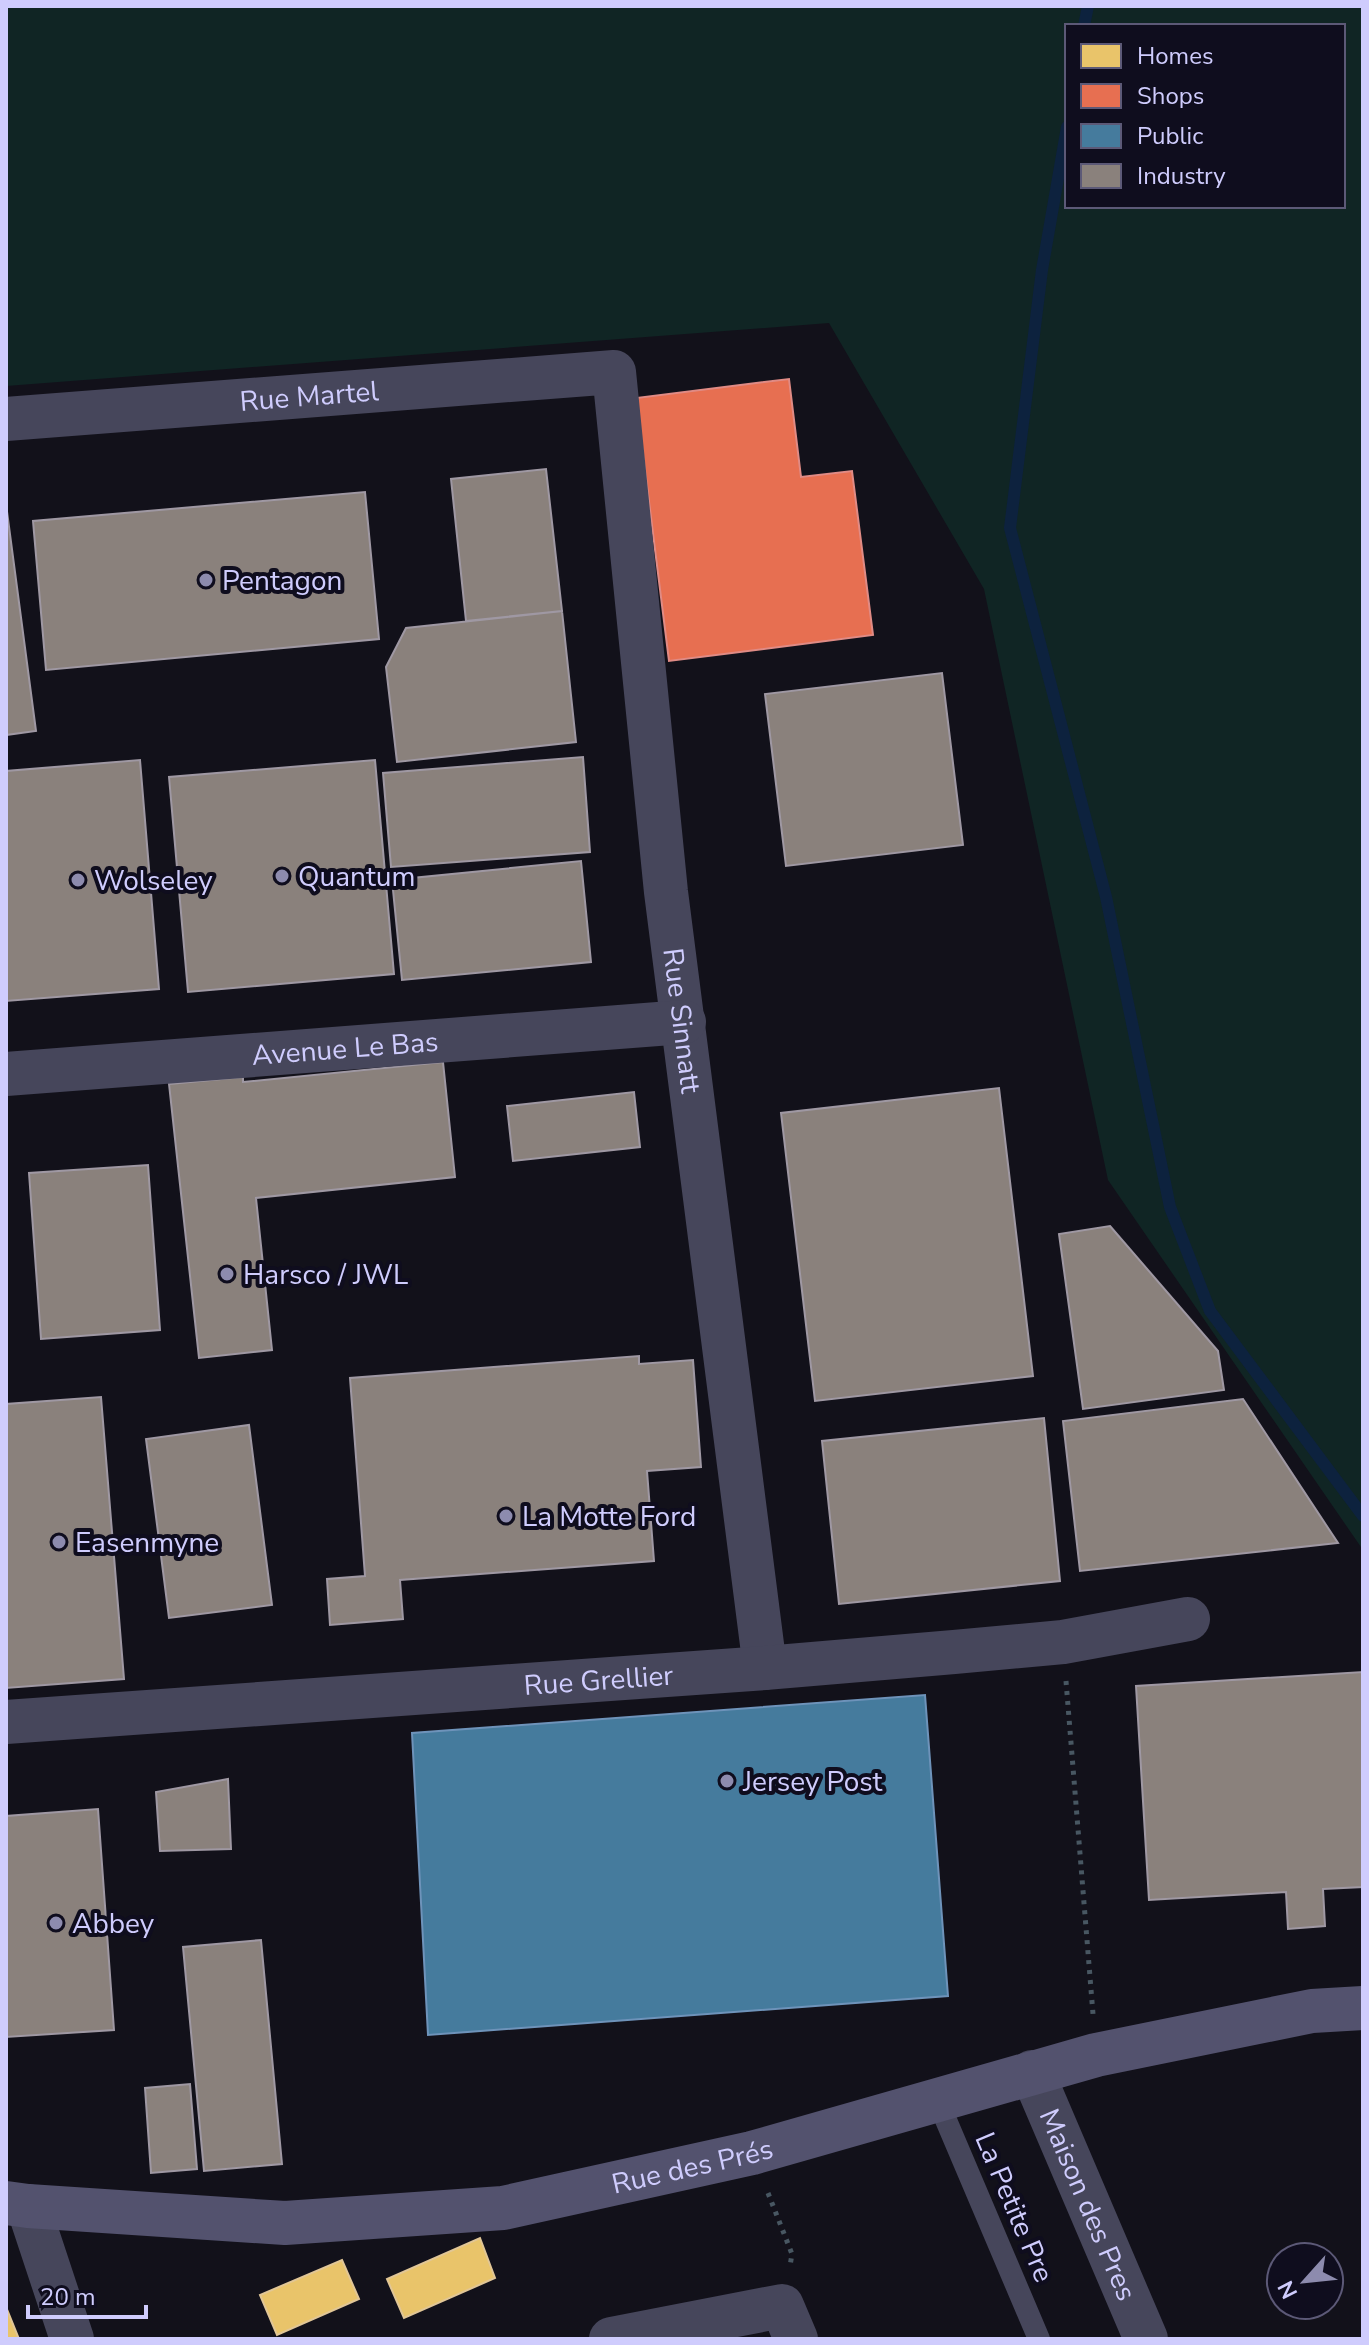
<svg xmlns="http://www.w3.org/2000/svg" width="1369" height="2345" font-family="'Nunito Sans',sans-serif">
<rect width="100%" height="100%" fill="#12111a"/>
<path fill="#102524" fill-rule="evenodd" d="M6 6H1363V1550L1108 1180 984 589 829 323 6 386ZM1067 26H1343V206H1067Z"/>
<path fill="#e9c46a" stroke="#e1c696" stroke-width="2" d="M480 2238 495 2278 404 2318 387 2279Z
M342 2260 359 2299 277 2335 260 2295Z
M6 2307 19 2339H6Z"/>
<path fill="#e76f51" stroke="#e08b85" stroke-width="2" d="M789 379 801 477 852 471 873 635 669 661 636 398Z"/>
<path fill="#457b9d" stroke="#6e93ba" stroke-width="2" d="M925 1695 948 1996 428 2035 412 1733Z"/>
<path fill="#8a817c" stroke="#9f98a3" stroke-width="2" d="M546 469 562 611 466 621 451 479Z
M365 492 379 639 46 670 33 521Z
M6 504 36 731 6 735Z
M562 611 576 742 397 762 386 667 406 628Z
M942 673 963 845 786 866 765 694Z
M583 757 590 852 391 867 383 773Z
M140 760 159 989 6 1001V771Z
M375 760 394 974 188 992 169 777Z
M581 861 591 962 402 980 392 880Z
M443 1062 455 1177 256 1198 272 1350 199 1358 169 1084 243 1077V1082Z
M999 1088 1033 1376 815 1401 781 1113Z
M634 1092 640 1147 513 1161 507 1106Z
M148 1165 160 1330 41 1339 29 1173Z
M1110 1226 1218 1351 1224 1390 1083 1409 1059 1234Z
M639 1356V1364L693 1360 701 1467 647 1471 654 1561 400 1580 403 1619 330 1625 327 1579 365 1576 350 1378Z
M101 1397 124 1679 6 1688V1404Z
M1243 1399 1338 1543 1080 1571 1063 1421Z
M1044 1418 1060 1581 839 1604 822 1441Z
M249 1425 272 1605 169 1618 146 1439Z
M1363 1672V1887L1323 1889 1325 1926 1288 1929 1286 1892 1149 1900 1136 1686Z
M228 1779 231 1849 160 1851 156 1792Z
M98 1809 114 2030 6 2037V1816Z
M261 1940 282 2164 204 2171 183 1947Z
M190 2084 197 2169 151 2173 145 2088Z"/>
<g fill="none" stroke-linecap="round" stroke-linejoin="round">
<path stroke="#0d223e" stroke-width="12" d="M1084 26 1088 6
M1067 127 1042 270 1010 528 1106 897 1170 1207 1210 1311 1363 1516"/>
<path stroke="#485762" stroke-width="5" stroke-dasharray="4 6" stroke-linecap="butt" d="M1066 1681 1093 2014
M768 2193 792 2254 790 2266"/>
<path stroke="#46465b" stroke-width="22" d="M937 2099 1039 2339"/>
<g stroke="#46465b" stroke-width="44">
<path id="s1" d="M1032 2072 1146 2339"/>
<path d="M28 2206 72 2339"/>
<path d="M611 2339 782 2306 796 2339"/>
</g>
<g stroke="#46465b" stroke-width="44">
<path id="s2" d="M6 419 614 372 666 892 765 1668"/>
<path id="s3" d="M6 1074 684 1022"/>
<path id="s4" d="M6 1722 765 1668 954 1652 1063 1642 1188 1619"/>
</g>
<path stroke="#53526e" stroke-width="44" id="s5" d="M6 2203 28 2206 285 2223 503 2208 752 2153 1096 2055 1312 2011 1363 2008"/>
</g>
<g fill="#8d8bae" stroke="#0f0d1e" stroke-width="3">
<circle cx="206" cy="580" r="8"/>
<circle cx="282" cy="876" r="8"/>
<circle cx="78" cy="880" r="8"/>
<circle cx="227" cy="1274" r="8"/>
<circle cx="506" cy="1516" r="8"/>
<circle cx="59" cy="1542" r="8"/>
<circle cx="727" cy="1781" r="8"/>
<circle cx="56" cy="1923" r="8"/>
</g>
<g text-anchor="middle" stroke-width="8" stroke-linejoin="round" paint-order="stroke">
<g font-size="28" fill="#cfccfd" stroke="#0f0d1e">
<text dy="10" stroke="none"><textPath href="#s2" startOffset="304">Rue Martel</textPath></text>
<text dy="10" stroke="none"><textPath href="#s2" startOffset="1262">Rue Sinnatt</textPath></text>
<text dy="10" stroke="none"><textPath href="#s3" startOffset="340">Avenue Le Bas</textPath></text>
<text dy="10" stroke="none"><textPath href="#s4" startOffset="594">Rue Grellier</textPath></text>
<text dy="10" stroke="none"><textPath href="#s5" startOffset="692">Rue des Prés</textPath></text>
<text dy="10" stroke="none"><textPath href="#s1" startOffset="144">Maison des Pres</textPath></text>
<text transform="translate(1015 2207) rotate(67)" y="10">La Petite Pre</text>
</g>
<g font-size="28" fill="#cfccfd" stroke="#0f0d1e" text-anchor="start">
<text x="222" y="590">Pentagon</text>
<text x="298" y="886">Quantum</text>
<text x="94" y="890">Wolseley</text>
<text x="243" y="1284">Harsco / JWL</text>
<text x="522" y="1526">La Motte Ford</text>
<text x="75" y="1552">Easenmyne</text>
<text x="743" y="1791">Jersey Post</text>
<text x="72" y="1933">Abbey</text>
</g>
</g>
<rect width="1369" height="2345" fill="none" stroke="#cfccfd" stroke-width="16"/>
<rect x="1065" y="24" width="280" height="184" fill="#0f0d1e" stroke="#5c5977" stroke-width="2"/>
<rect x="1081" y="44" width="40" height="24" fill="#e9c46a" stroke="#5c5977" stroke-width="2"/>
<text x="1137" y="64" font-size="24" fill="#cfccfd">Homes</text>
<rect x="1081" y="84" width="40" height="24" fill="#e76f51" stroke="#5c5977" stroke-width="2"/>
<text x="1137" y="104" font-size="24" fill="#cfccfd">Shops</text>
<rect x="1081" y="124" width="40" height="24" fill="#457b9d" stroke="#5c5977" stroke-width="2"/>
<text x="1137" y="144" font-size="24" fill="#cfccfd">Public</text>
<rect x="1081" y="164" width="40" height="24" fill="#8a817c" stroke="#5c5977" stroke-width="2"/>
<text x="1137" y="184" font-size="24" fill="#cfccfd">Industry</text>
<g transform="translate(1305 2281) rotate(243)"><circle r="38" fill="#0f0d1e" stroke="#5c5977" stroke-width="2"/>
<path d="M0-6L14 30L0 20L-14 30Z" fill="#8d8bae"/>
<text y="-12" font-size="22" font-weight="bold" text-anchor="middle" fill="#cfccfd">N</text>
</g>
<path d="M28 2305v12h118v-12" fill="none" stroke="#cfccfd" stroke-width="4"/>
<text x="40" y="2305" font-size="24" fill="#cfccfd" stroke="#0f0d1e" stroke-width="6" paint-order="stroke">20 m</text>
</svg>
